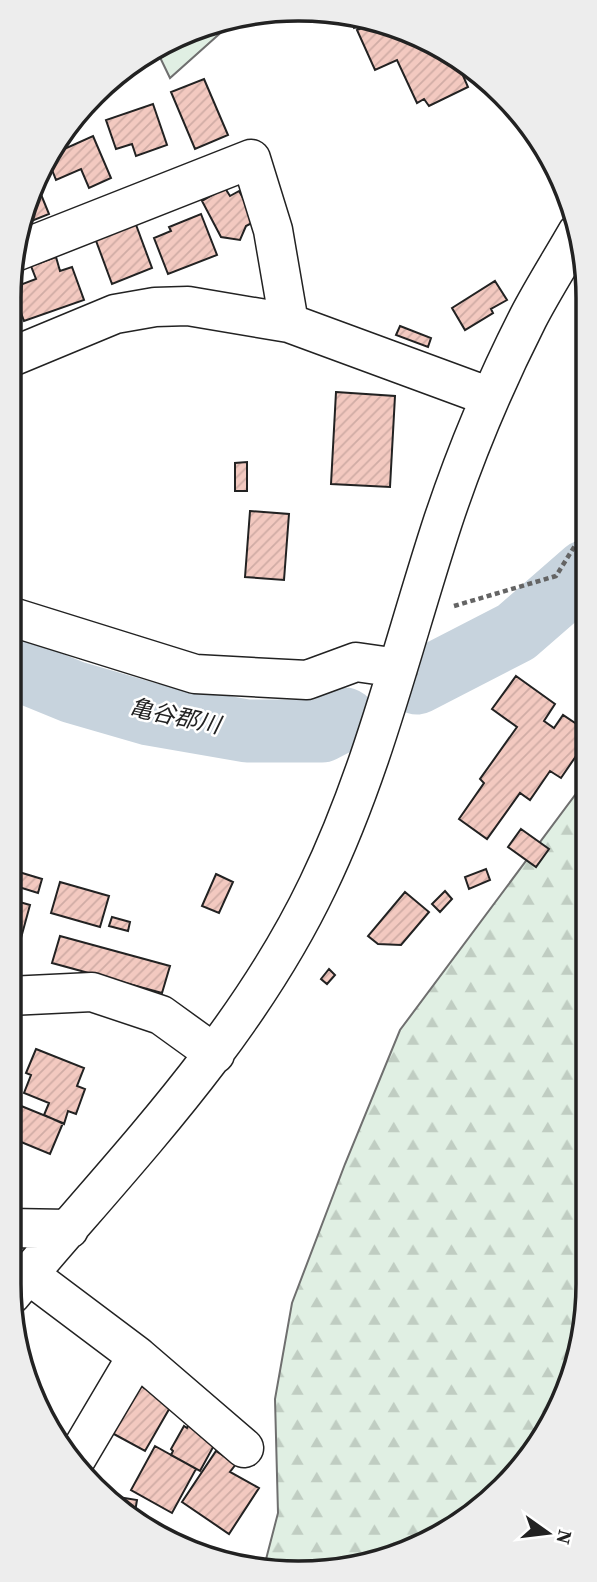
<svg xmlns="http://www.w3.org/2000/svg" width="597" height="1582" font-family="'Source Serif 4','Noto Sans JP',serif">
<defs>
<pattern id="forest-firs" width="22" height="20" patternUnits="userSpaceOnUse" patternTransform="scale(1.75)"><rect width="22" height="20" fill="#e0efe3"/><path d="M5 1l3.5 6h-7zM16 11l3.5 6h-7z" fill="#c0cdc2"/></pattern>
<pattern id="building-hatch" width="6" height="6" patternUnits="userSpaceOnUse" patternTransform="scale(1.75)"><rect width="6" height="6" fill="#f3c9c0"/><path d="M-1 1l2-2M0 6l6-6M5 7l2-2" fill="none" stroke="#d0aca5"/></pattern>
</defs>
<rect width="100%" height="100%" fill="#fff"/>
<path fill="url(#forest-firs)" stroke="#6f6f6f" stroke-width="2" d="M587 779 588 1283 578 1359 529 1460 459 1525 355 1568 263 1571 278 1513 275 1399 292 1303 345 1164 400 1030Z"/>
<path fill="#e0efe3" stroke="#6f6f6f" stroke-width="2" d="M235 20 170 78 155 47Z"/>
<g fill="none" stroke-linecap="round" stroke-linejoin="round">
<path stroke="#c7d3dd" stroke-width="63" d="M9 666 73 692 149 714 247 731H322L345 719
M417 683 516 632 586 571"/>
</g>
<path fill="url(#building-hatch)" stroke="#222" stroke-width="2" d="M349 17 372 19 354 28Z
M378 21 454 55 468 87 429 106 424 99 417 103 397 60 375 70 357 30Z
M204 79 228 135 195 149 171 92Z
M153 104 167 145 136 156 132 144 116 149 106 120Z
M93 136 111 178 89 188 81 169 56 180 49 162 53 154Z
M225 188 230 196 239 191 256 221 246 226 240 240 221 237 202 201Z
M40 192 49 214 29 222 24 211 32 196Z
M201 214 217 255 168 274 154 238 171 231 169 227Z
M135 222 152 268 112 284 95 238Z
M56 257 60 271 72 267 84 300 24 321 12 288 36 279 31 266Z
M495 281 507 300 491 309 493 313 465 330 452 308Z
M400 326 431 338 428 347 396 335Z
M336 392 395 396 390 487 331 484Z
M247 462V491H235V463Z
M250 511 289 514 284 580 245 577Z
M516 676 555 704 544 721 554 728 563 715 587 731V740L561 778 550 771 530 800 520 793 487 839 459 819 484 783 480 779 517 727 492 709Z
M521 829 549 849 536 867 508 847Z
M9 869 42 879 38 893 9 884Z
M486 869 490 880 469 889 465 877Z
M216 874 233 882 219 913 202 906Z
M60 882 109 896 100 927 51 913Z
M445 891 452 899 440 912 432 904Z
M405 892 429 912 401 945 378 944 368 936Z
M9 899 30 905 9 982Z
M112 917 130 922 128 931 109 926Z
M60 936 170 966 162 993 52 963Z
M329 969 335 975 327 984 321 979Z
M36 1049 84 1068 77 1086 85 1089 76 1114 68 1111 64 1124 44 1115 49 1103 24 1093 31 1075 26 1073Z
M9 1101 63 1123 50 1154 9 1137Z
M139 1385 172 1404 145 1451 112 1433Z
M189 1424 217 1440 200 1471 171 1455 173 1451 171 1449 184 1426 187 1428Z
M155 1446 196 1469 172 1513 131 1490Z
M216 1451 236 1464 230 1472 259 1488 229 1534 182 1502Z
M106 1495 137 1500 134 1518Z"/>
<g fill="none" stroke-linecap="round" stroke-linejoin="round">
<g stroke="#222" stroke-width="41">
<path id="minor" d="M15 252 251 159 273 230 289 323
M9 358 115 314 155 307 188 306 289 323 490 397
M9 616 195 674 307 680 356 662 398 668
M9 996 92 992 161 1015 215 1054
M9 1228 69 1229
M28 1274 137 1356 244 1448
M11 1295C121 1164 243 1042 318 885 374 769 403 643 443 521 466 452 495 383 528 318 543 289 561 261 577 233
M76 1459 137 1356"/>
</g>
<path stroke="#646464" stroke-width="4.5" stroke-dasharray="5 3.5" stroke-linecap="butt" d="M454 606 556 576 586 528"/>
<use href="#minor" stroke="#fff" stroke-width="38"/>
</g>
<g text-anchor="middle" stroke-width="5" stroke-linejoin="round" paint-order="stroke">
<g font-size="23" font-style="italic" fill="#222" stroke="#fff">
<text transform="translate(175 716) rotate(12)" y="8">亀谷郡川</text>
</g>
</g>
<path d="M0 0H597V1582H0ZM298 21H299A277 277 0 0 1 576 298V1284A277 277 0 0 1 299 1561H298A277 277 0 0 1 21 1284V298A277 277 0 0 1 298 21Z" fill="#ededed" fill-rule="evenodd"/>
<path fill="none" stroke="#222" stroke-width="3.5" d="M298 21H299A277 277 0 0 1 576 298V1284A277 277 0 0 1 299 1561H298A277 277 0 0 1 21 1284V298A277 277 0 0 1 298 21Z"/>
<g transform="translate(548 1533) rotate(104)" stroke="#ffffff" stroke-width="5" paint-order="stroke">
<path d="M0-5L12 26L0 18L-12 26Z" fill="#222222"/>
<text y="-10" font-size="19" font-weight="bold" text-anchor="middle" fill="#222222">N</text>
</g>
</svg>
